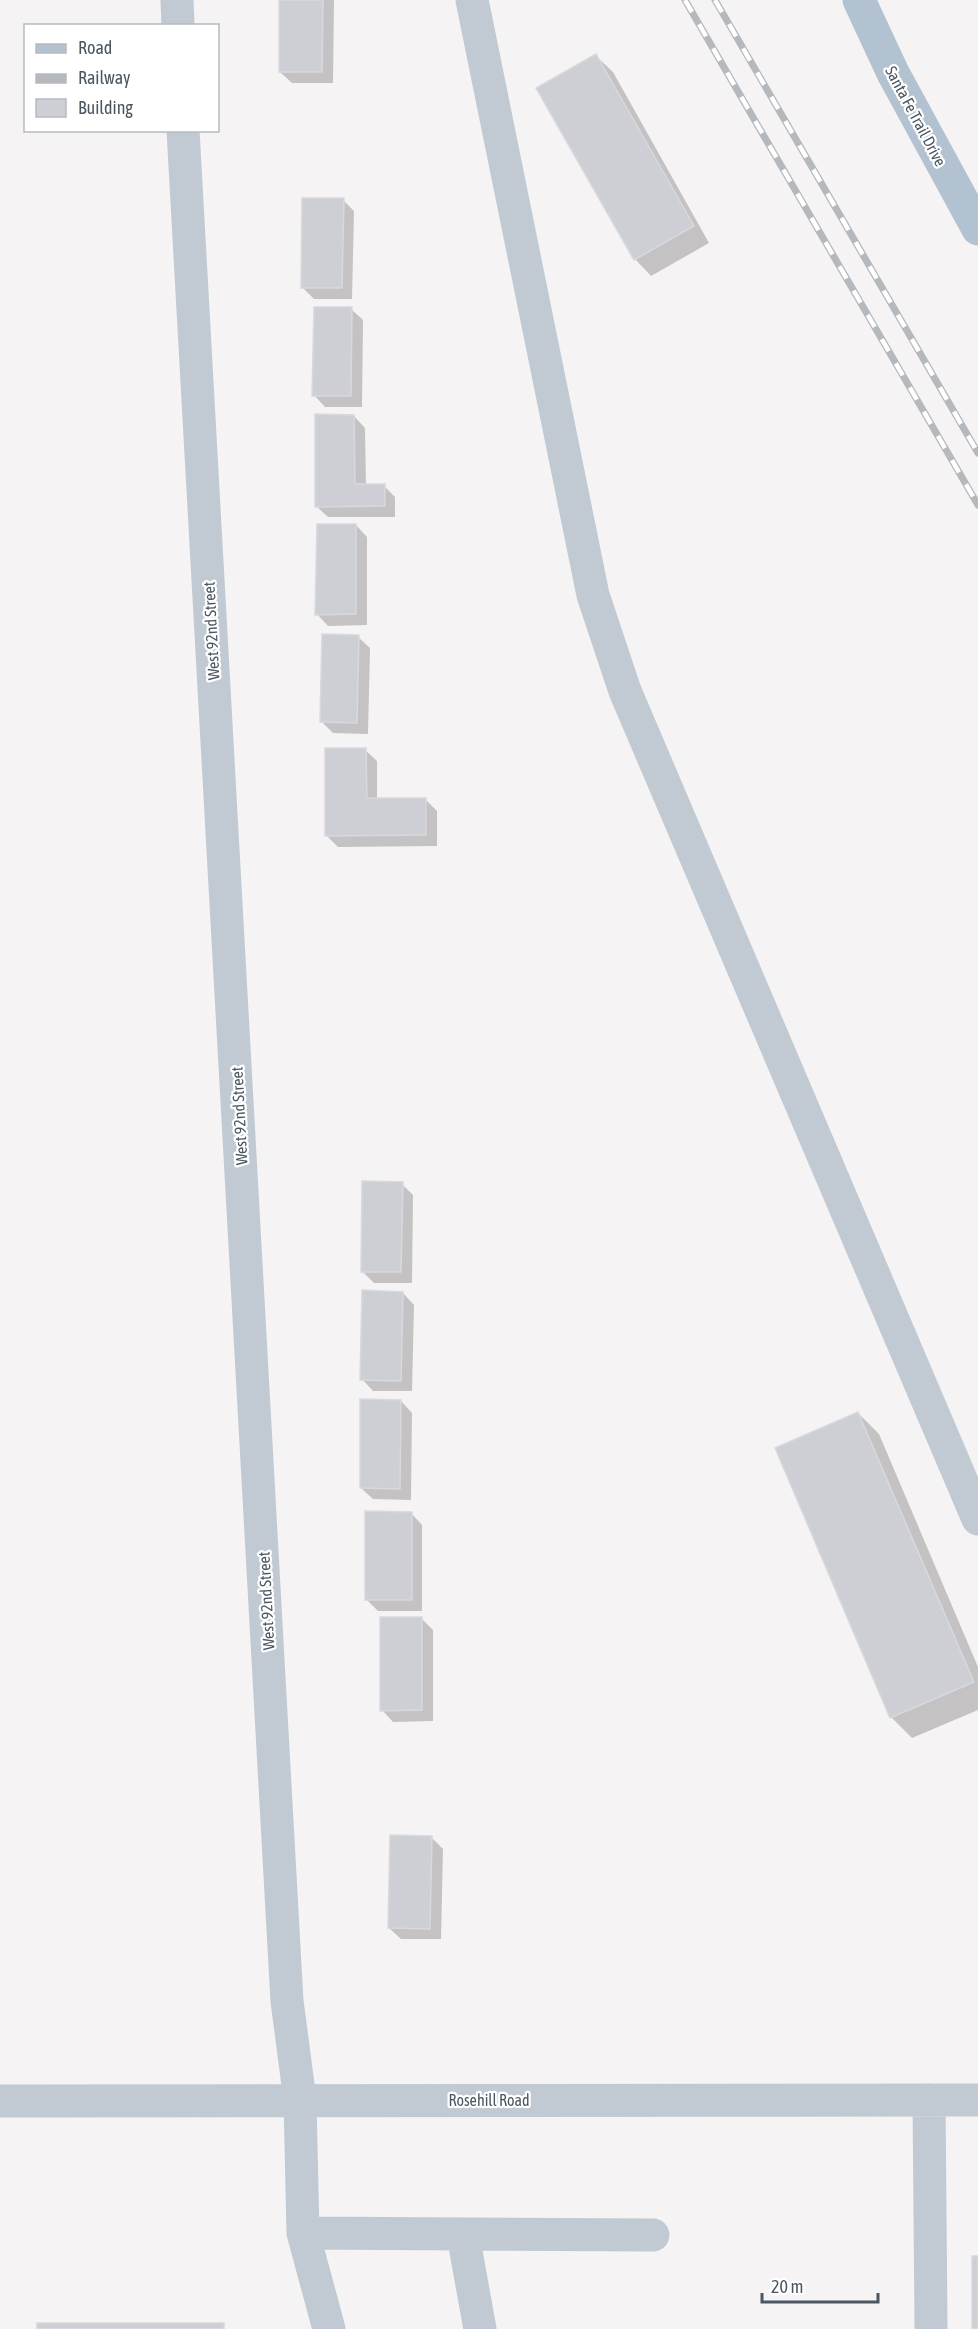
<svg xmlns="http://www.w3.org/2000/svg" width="978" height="2329" font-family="'Asap Condensed',sans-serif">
<rect width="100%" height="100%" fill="#f5f3f3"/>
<path fill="#0003" d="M281 0H334L333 83H292L280 72Z
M596 56 613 72 709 243 651 276 635 259Z
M343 200 354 211 352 299H314L302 287Z
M351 309 363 320 362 407H325L314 395Z
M354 416 365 428 366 486H384L395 497V517H328L316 506Z
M356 525 367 537V625L328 626 317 614Z
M358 637 370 648 368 734 333 733 322 722Z
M365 750 377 761V799H425L437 811V846L338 847 326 835Z
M402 1184 413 1195 412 1283H374L362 1271Z
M403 1293 414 1305 412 1391H373L362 1379Z
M401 1401 412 1413 411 1500 373 1499 361 1488Z
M858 1413 879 1434 978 1667V1710L912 1738 891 1717Z
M411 1513 422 1525V1611H378L366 1599Z
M422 1619 433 1630V1721L393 1722 382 1710Z
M431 1837 443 1849 441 1939H401L389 1928Z"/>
<path fill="#cdcfd5" stroke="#d7d9de" stroke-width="1.5" d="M279 0H323L322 72H279Z
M596 54 694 226 634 260 536 88Z
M302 198H344L342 288H301Z
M314 307H352L351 396H312Z
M315 414 354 415 355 484H385V506L315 507Z
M317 524H356V614L315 615Z
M322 634 359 635 357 723 320 722Z
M325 748H366L367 798H426V835L325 836Z
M362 1181 403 1182 401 1272H361Z
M362 1290 403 1292 401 1381 360 1380Z
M360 1399 401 1400 400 1489 360 1488Z
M858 1412 974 1682 890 1718 775 1448Z
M365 1511 412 1512V1600H365Z
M380 1617H422V1710L380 1711Z
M390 1835 432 1836 430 1929 388 1928Z
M972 2256H978V2329H972Z
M37 2323H224V2329H37Z"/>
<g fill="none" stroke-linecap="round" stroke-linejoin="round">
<path stroke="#c1cad2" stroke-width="33" d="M177 0 178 26
M472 0 593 595 625 691 978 1519
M183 130 287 2001 300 2100 303 2233 329 2329
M929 2100 931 2329
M0 2101 978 2100
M303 2233 653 2235
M463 2235 480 2329"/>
<path stroke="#b3c2d1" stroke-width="33" d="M859 0 893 73 978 229"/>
<g stroke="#b5b8bd" stroke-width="7">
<path id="rail" d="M685 0 978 505
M715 0 978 453"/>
</g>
<use href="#rail" stroke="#fff" stroke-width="4.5" stroke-dasharray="14" stroke-linecap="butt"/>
</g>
<g text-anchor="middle" stroke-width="4.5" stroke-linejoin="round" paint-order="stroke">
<g font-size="16" fill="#4a5661" stroke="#fff">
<text transform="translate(916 116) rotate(62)" y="6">Santa Fe Trail Drive</text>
<text transform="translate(211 631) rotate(-93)" y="6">West 92nd Street</text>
<text transform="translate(239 1116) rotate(-93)" y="6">West 92nd Street</text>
<text transform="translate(266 1601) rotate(-93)" y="6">West 92nd Street</text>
<text x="489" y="2106">Rosehill Road</text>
</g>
</g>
<rect x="24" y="24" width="195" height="108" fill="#ffffff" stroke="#b7bbc0" stroke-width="1.5"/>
<rect x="36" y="44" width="30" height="9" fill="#b3c2d1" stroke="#b7bbc0" stroke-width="1.5"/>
<text x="78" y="54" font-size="18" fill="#4a5661">Road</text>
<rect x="36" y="74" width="30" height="9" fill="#b5b8bd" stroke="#b7bbc0" stroke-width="1.5"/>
<text x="78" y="84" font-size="18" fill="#4a5661">Railway</text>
<rect x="36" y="99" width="30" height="18" fill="#cdcfd5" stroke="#b7bbc0" stroke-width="1.5"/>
<text x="78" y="114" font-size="18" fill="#4a5661">Building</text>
<path d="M762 2293v9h116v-9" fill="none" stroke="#4a5661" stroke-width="3"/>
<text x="771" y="2293" font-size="18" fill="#4a5661" stroke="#ffffff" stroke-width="4.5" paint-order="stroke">20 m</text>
</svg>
